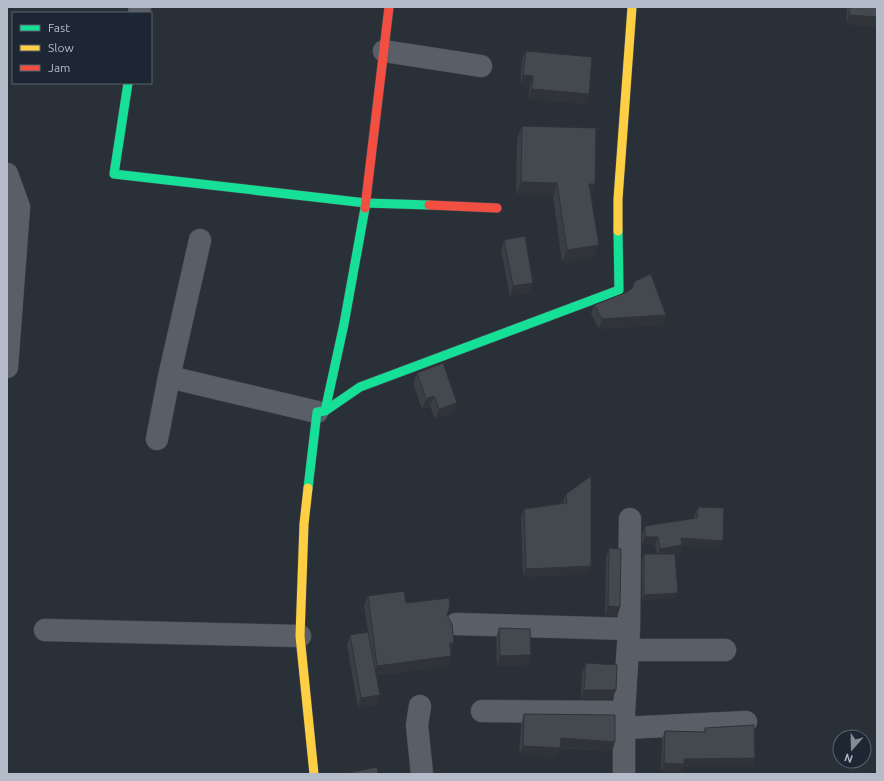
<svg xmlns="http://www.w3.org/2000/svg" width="884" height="781" font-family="Ubuntu,sans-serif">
<rect width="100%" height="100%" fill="#2a3038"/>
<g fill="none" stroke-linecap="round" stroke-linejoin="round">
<g stroke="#484c53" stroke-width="23">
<path id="street" d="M139 13 140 7
M384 51 481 66
M7 174 19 207 7 367
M169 377 317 412
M157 439 169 377 200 240
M456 624 629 629
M45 630 300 636
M628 650H725
M420 706 417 725 422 774
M482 711 624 712
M624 728 746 722
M624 774V712L629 629 630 519"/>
</g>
<g stroke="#484c53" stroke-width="10">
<path id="fast" d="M128 83 114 174 366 203 429 205
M325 411 360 387 619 290 618 231
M308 488 317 412 325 411 344 324 365 208"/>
</g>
<g stroke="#484c53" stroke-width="10">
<path id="slow" d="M618 231V199L632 7
M308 488 304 524 300 636 314 774"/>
</g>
<g stroke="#484c53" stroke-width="10">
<path id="jam" d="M429 205 497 208
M365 208 389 7"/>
</g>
<use href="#street" stroke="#5a5e66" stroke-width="22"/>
<use href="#fast" stroke="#16e098" stroke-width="9"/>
<use href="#slow" stroke="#ffcf43" stroke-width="9"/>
<use href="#jam" stroke="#f24e42" stroke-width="9"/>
</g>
<path fill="#3a3f45" d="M847 7H877V27L846 24Z
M526 51 589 94 586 104 528 99 530 86 520 85 522 60Z
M522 126 595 184 591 195 594 258 562 262 553 196 516 194 517 138Z
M504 240 530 292 510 296 501 250Z
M594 305 663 325 599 329 591 314Z
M417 373 457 403 454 412 435 419 430 406 422 409 413 383Z
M566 494 588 574 523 577 521 517 524 509 563 503V502Z
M698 507 720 548 682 546 679 553 672 554 676 598 642 600V559L644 554H657L655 545 642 544V534L645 526 694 519 695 514Z
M609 548 620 607 617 616H605L606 558Z
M368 596 406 603 447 615 454 643 451 652 448 666 376 675 380 695 377 704 358 708 347 645 350 635 368 632 364 605Z
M499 628 531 655 527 665 497 666 496 638Z
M586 663 616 690 612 699H581L582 673Z
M524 714 612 751 560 748 557 757 519 755 521 724Z
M705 728 755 758 752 767H683L681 772 661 771 662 739 665 731 704 732Z"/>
<path fill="#303338" d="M849 15 877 17V27L846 24Z
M523 75 533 76 530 86 520 85Z
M532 89 589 94 586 104 528 99Z
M521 182 557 183 553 196 516 194Z
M589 184H595L590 197Z
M599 245 594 258 562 262 567 250Z
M533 283 530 292 510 296 513 286Z
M666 315 663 325 599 329 602 319Z
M434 396 430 406 422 409 426 399Z
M457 403 454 412 435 419 439 409Z
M645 537H658L655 545 642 544Z
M681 538 723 541 720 548 682 546 679 553 657 557 660 549Z
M591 566 588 574 523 577 526 569Z
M678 593 676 598 642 600 644 595Z
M608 606 620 607 617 616H605Z
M450 643H454L451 653Z
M531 655 527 665 497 666 500 656Z
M451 656 448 666 373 675 377 666Z
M584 690H616L612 699H581Z
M380 695 377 704 358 708 361 698Z
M561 738 615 742 612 751 557 747Z
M523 746 560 748 557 757 519 755Z
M755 758 752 767H683L681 772 661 771 664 763 684 759Z"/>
<path fill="#444950" stroke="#303338" d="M850 7H877V17L849 15Z
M526 51 592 57 589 94 532 89 533 76 523 75Z
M522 126 596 128 595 184H589L599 245 567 250 557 183 521 182Z
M525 236 533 283 513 286 504 240Z
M651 274 666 315 602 319 594 305 627 292 632 288 635 281Z
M443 363 457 403 439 409 434 396 426 399 417 373Z
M591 476V566L526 569 524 509 567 503 566 494Z
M698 507 724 508 723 541 681 538 682 545 660 549 658 537H645V526L697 518Z
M609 548 621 549 620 607 608 606Z
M644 554H675L678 593 644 595Z
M404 591 406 603 449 598 450 607 447 615 452 624 454 643H450L451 656 377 666 368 596Z
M499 628 530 629 531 655 500 656Z
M368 632 380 695 361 698 350 635Z
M586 663 617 665 616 690H584Z
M524 714 615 715V742L561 738 560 748 523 746Z
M754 725 755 758 684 759V764L664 763 665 731 705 732V728Z
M377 767 378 774H343Z"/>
<rect width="884" height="781" fill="none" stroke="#b4bcc9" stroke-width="16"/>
<rect x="12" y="12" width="140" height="72" fill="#1d2633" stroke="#59626f"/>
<rect x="20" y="25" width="20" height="6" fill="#16e098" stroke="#59626f"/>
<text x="48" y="32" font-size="12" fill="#b4bcc9">Fast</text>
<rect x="20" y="45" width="20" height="6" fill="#ffcf43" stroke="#59626f"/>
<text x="48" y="52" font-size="12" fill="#b4bcc9">Slow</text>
<rect x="20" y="65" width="20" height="6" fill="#f24e42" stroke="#59626f"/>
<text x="48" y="72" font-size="12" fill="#b4bcc9">Jam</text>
<g transform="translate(852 749) rotate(200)"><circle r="19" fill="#1d2633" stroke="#59626f"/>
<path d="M0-3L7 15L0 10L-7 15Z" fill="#848b96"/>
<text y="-6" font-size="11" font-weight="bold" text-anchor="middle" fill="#b4bcc9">N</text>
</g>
</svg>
